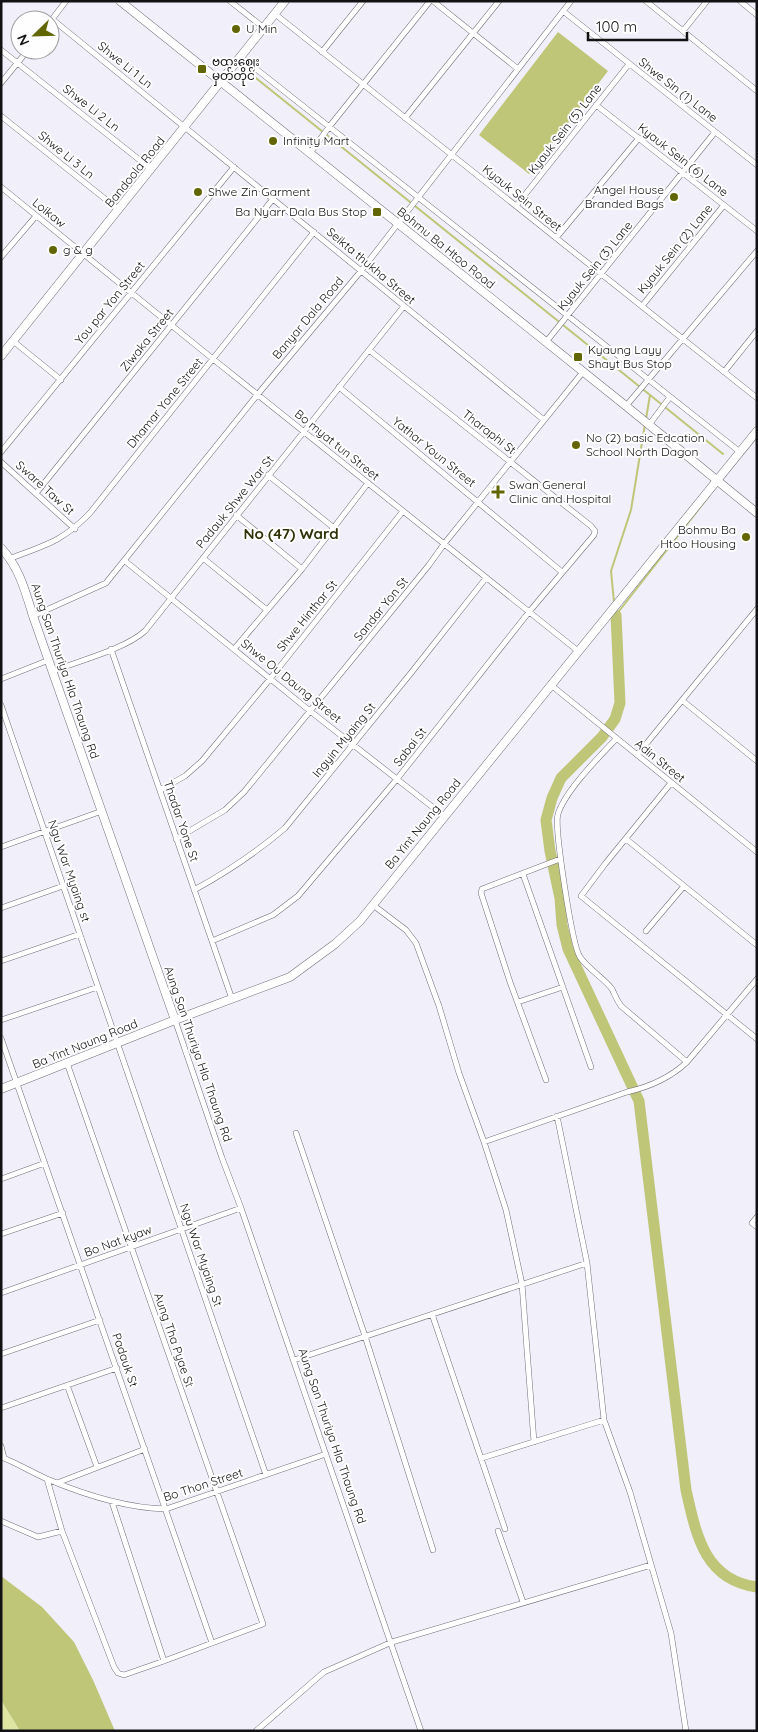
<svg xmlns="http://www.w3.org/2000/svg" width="758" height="1732" font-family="Quicksand,'Noto Sans Myanmar',sans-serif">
<rect width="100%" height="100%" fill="#f0effa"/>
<path fill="#dee5a3" d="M1 1700 20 1731H1Z"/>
<path fill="#bfc678" d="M558 32 608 71 529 174 479 135Z
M1 1576 42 1607 74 1642 93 1680 115 1731H20L1 1700Z"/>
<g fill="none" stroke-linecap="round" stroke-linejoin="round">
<path stroke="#bfc678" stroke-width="2" d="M246 70 650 395 646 419
M650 395 723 454
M614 602 611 571 631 510 645 424
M616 615 709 496"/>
<path stroke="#bfc678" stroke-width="11" d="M616 615 620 703 615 719 602 737 561 778 552 798 546 820 550 851 560 898 562 925 568 949 639 1101 686 1490C696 1534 704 1580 757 1587"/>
<g stroke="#717079" stroke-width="6">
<path id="street" d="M230 1 264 28
M433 1 518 69
M646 1 757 91
M740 1 757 15
M563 11 757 165
M275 14 757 398
M52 19 544 420
M50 22 66 1
M683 31 707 1
M1 50 151 169
M322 52 363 1
M241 57 740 452
M1 83 28 50
M596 105 757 231
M1 116 119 210
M405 118 499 1
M310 153 329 127 430 1
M1 187 213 359 578 651
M516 206 629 64
M556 238 639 138
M1 257 36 216
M642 306 724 205
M13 341 61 380
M546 342 715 132
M724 372 757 331
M339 387 562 572
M626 406 757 251
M649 425 670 397
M1 452 234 167
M1 462 75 529
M268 475 334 528
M37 492 273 199
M236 515 302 569
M11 558C46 545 63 541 90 513L314 232
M203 558 267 610
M125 561 310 711 444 816
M33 616 106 583 258 394 361 271 571 1
M235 648 302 569 368 483
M111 649 232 999
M53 671C79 661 125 649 145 631L404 306
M1 679 49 660
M551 685 757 852
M683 701 757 761
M1 705 266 1475
M616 739C599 757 565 791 558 814 554 827 572 945 580 957 587 968 605 979 612 989 615 995 616 999 621 1006L687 1062
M637 755 757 609
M671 783 605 864 581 896 757 1039
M160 790 185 776 202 761 270 679 403 511
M176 839 225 810 244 792 429 565 444 544 583 372
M626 839 757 945
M1 847 102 811
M523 874 591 1067
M194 890C227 872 257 852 285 828L411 673 486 578
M373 905 406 930 416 943 439 1006 459 1073 484 1142 506 1210 522 1284 534 1442
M1 908 63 886
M646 931 684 886
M212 941 273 915 298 896 397 779 529 612 594 535 595 531 591 526 369 350
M1 961 80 934
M518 1002 563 987
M1 1020 98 987
M175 1020 222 1158 241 1208 421 1731
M1 1038 212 1643
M546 1080 510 982 481 893 482 889 560 859
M557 1116 587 1263 604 1420 630 1492 671 1633 686 1731
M296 1133 365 1336 433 1550
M484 1142 627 1092C649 1087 670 1078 687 1062L757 979
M1 1179 45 1163
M757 1217 752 1223 757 1227
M1 1234 63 1213
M1 1293 241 1208
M432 1314 505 1529
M1 1354 100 1320
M294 1360 587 1263
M67 1385 97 1467
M1 1408 117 1368
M1 1446 4 1458
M1 1457C17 1463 31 1472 47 1479 85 1495 125 1508 166 1509L326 1454
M482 1458 604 1420
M47 1479 62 1531 114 1667 118 1673 124 1675 164 1661 263 1624 67 1063
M57 1483 145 1449
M112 1502 164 1661
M1 1521 38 1537 62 1531
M498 1531 523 1602
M256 1731 324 1672 392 1642 651 1565"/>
</g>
<g stroke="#717079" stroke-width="9">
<path id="secondary" d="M1 356 285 1
M1 548C19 567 25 590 33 616L175 1020
M1 1089 175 1020 290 977 335 944 360 921 757 431"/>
</g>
<g stroke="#717079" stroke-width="9">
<path id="primary" d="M120 1 626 406 757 513"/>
</g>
<use href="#street" stroke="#fff" stroke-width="5"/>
<use href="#secondary" stroke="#fff" stroke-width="8"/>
<use href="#primary" stroke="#fff" stroke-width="8"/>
</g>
<g fill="#616603" stroke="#fefefe" stroke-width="2">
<circle cx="236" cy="29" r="5"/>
<rect x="197" y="64" width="10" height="10" rx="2.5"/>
<circle cx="273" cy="141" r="5"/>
<circle cx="198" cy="192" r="5"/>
<circle cx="674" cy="197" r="5"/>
<rect x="372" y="207" width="10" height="10" rx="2.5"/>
<circle cx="53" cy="250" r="5"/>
<rect x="573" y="352" width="10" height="10" rx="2.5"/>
<circle cx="576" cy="445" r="5"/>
<path d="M495.5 484.5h5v5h5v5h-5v5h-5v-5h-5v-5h5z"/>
<circle cx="746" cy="537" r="5"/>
</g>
<g text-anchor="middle" stroke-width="4" stroke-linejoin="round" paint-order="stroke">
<g font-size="12" fill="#121215" stroke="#fefefe" text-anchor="start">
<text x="246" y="33">U Min</text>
<text x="212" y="66">ဗထူးဈေး<tspan x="212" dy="14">မှတ်တိုင်</tspan></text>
<text x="283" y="145">Infinity Mart</text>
<text x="664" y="194" text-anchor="end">Angel House<tspan x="664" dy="14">Branded Bags</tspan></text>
<text x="208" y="196">Shwe Zin Garment</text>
<text x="367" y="216" text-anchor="end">Ba Nyarr Dala Bus Stop</text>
<text x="63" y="254">g &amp; g</text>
<text x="588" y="354">Kyaung Layy<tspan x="588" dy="14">Shayt Bus Stop</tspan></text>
<text x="586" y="442">No (2) basic Edcation<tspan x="586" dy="14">School North Dagon</tspan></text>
<text x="509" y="489">Swan General<tspan x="509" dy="14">Clinic and Hospital</tspan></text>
<text x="736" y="534" text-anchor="end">Bohmu Ba<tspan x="736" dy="14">Htoo Housing</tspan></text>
</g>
<g font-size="12" fill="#121215" stroke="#fefefe">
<text transform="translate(125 65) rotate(39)" y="4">Shwe Li 1 Ln</text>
<text transform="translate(678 90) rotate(38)" y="4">Shwe Sin (1) Lane</text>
<text transform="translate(91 108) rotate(38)" y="4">Shwe Li 2 Ln</text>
<text transform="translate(565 129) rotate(-52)" y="4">Kyauk Sein (5) Lane</text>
<text transform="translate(66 155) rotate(39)" y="4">Shwe Li 3 Ln</text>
<text transform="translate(683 160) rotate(38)" y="4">Kyauk Sein (6) Lane</text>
<text transform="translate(135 172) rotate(-51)" y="4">Bandoola Road</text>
<text transform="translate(522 198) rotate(39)" y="4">Kyauk Sein Street</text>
<text transform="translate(49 213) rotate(39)" y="4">Loikaw</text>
<text transform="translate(446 248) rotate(39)" y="4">Bohmu Ba Htoo Road</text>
<text transform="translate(675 249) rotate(-51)" y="4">Kyauk Sein (2) Lane</text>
<text transform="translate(371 266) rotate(40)" y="4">Seikta thukha Street</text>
<text transform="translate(595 266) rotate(-51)" y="4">Kyauk Sein (3) Lane</text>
<text transform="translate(110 303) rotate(-51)" y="4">You par Yon Street</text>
<text transform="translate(308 318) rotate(-50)" y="4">Banyar Dala Road</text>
<text transform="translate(147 340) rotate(-51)" y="4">Ziwaka Street</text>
<text transform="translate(165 403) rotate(-51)" y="4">Dhamar Yone Street</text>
<text transform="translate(489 432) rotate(38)" y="4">Tharaphi St</text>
<text transform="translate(337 445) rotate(39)" y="4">Bo myat tun Street</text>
<text transform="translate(434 452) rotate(39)" y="4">Yathar Youn Street</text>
<text transform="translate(45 488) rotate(42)" y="4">Sware Taw St</text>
<text transform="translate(235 502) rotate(-51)" y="4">Padauk Shwe War St</text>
<text transform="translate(381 609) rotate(-51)" y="4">Sandar Yon St</text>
<text transform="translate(307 616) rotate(-51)" y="4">Shwe Hinthar St</text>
<text transform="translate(65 671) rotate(71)" y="4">Aung San Thuriya Hla Thaung Rd</text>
<text transform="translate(291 681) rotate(39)" y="4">Shwe Ou Daung Street</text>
<text transform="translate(344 740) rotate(-51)" y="4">Ingyin Myaing St</text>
<text transform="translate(410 747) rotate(-52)" y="4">Sabai St</text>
<text transform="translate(660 761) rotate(39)" y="4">Adin Street</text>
<text transform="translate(181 821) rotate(71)" y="4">Thadar Yone St</text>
<text transform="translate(423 824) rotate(-51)" y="4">Ba Yint Naung Road</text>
<text transform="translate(69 871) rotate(71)" y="4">Ngu War Myaing st</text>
<text transform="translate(85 1044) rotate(-22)" y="4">Ba Yint Naung Road</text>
<text transform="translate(198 1054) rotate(71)" y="4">Aung San Thuriya Hla Thaung Rd</text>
<text transform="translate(118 1241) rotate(-20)" y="4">Bo Nat kyaw</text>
<text transform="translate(201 1255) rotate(71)" y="4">Ngu War Myaing St</text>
<text transform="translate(174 1340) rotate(71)" y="4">Aung Tha Pyae St</text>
<text transform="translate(125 1360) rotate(71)" y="4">Padauk St</text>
<text transform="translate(332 1436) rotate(71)" y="4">Aung San Thuriya Hla Thaung Rd</text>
<text transform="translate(203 1485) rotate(-18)" y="4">Bo Thon Street</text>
</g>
<g font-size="15" font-weight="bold" fill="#2f3108" stroke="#fefefe">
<text x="291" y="539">No (47) Ward</text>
</g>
</g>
<rect width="758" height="1732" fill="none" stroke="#121215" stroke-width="5"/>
<g transform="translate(35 35) rotate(247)"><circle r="24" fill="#fefefe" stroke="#a0a0a1"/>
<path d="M0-4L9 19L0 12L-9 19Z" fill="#616603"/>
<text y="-8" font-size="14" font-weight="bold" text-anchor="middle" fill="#121215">N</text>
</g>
<path d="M588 32v8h99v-8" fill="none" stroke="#121215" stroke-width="2.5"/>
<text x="596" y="32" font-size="15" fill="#121215" stroke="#fefefe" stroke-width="4" paint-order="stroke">100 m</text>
</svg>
